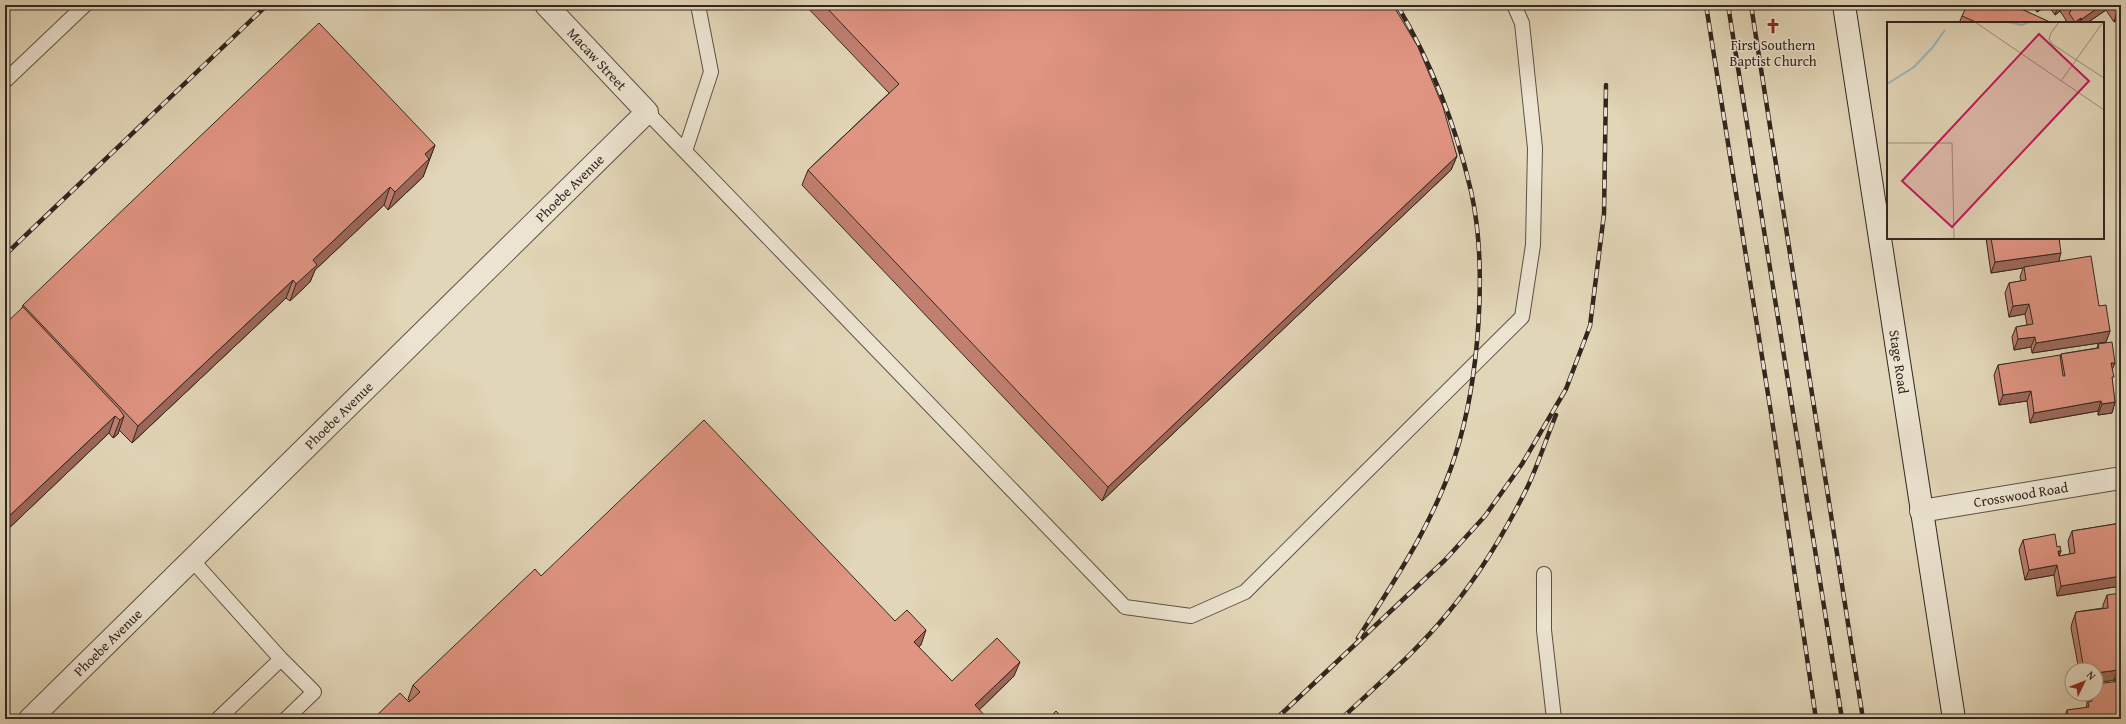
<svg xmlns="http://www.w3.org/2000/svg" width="2126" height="724" font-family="'Gentium Book Plus',serif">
<rect width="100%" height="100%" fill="#e2d6b8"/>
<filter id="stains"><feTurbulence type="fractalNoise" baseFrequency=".005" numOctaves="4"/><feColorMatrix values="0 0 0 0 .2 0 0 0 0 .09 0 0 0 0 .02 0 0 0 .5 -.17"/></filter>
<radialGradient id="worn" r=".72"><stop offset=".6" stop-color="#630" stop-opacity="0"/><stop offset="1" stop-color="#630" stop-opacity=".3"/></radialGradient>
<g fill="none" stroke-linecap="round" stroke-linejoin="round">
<g stroke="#5d5244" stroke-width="16">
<path id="lane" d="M5 81 85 5
M647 112 1125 607 1191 616 1245 592 1522 317 1533 245 1535 148 1522 23 1514 5
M685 151 711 72 698 5
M192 560 281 659 314 692 286 719
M1544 574V630L1554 719
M218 719 281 659"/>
</g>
<g stroke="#5d5244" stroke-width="24">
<g id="street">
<path id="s1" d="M1921 511 2121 478"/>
<path id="s2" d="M30 719 647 112 546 5"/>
</g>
</g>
<g stroke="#31261e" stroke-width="24">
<g id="secondary">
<path id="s3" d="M1844 5 1954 719"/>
</g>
</g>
<use href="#lane" stroke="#ece4d1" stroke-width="14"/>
<use href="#street" stroke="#ece4d1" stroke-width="22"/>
<use href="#secondary" stroke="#ece4d1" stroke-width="22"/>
<g stroke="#31261e" stroke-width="4.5">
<path id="rail" d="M1706 5 1771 413 1816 719
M1728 5 1842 719
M1751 5 1863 719
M5 255 267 5
M1358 638C1395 580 1434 522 1455 456 1479 382 1488 267 1471 191 1456 127 1431 62 1397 5
M1276 719 1445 560 1485 516 1522 464 1566 389 1590 326 1604 214 1606 85
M1341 719C1377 685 1416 652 1447 614 1478 577 1505 532 1527 488 1538 465 1546 439 1556 415"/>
</g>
<use href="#rail" stroke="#ece4d1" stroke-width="3" stroke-dasharray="9" stroke-linecap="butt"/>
</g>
<path fill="#c17f70" stroke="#31261e" d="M805 5H1393L1457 156 1451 170 1102 501 802 185 808 170 889 93Z
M2021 5 2020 8 2049 23H1959L1962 16Z
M2032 5H2048L2037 12Z
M2048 5H2121V17L2114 22 2106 10 2087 23H2065L2066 20 2060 11 2055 15Z
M435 145 423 177 388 210 384 205 315 270 310 282 290 301 286 298 132 443 119 430 118 434 113 438 109 433 7 530 5 543 22 308 23 305Z
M1986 238H2059V261L2099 306 2110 331 2106 342 2032 353 2031 347 2014 350 2012 337 2016 327 2027 325 2025 314 2009 317 2005 293 2009 283 2021 281 2020 277 2023 268 1991 273Z
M2098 344 2112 368V382L2115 402 2112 413 2098 415V411L2030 423 2027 401 1999 405 1994 375 1998 365 2060 357 2061 354 2097 348Z
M2121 523V586L2057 596 2054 575 2025 580 2019 550 2023 540 2061 551 2059 556 2070 554 2068 541 2072 531Z
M541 576 895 621 921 645 918 647 952 681 1014 676 979 710 409 702 410 701 408 699 413 685Z
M2107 595 2119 640 2121 719H2064L2067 710 2086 708 2087 704 2086 695V694H2096L2114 682V680L2096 683V670H2079L2071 628 2072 623 2076 612 2103 608V605Z"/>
<path fill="#9d685b" stroke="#31261e" d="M2040 5H2048L2037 12Z
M2058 5H2062L2060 11 2055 15Z
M2102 5H2108L2106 10 2087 23H2080L2082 19Z
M2121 9V17L2114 22 2117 11Z
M2081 18 2079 23H2074L2075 22Z
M435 145 423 177 388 210 395 192 425 154Z
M1457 156 1451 170 1102 501 1108 487Z
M390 187 384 205 315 270 310 282 290 301 296 284 313 260Z
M2061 253 2058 264 2024 267 2023 268 1991 273 1995 262Z
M293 280 286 298 132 443 138 426Z
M2029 304 2025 314 2009 317 2013 306Z
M2110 331 2106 342 2032 353 2036 343Z
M2035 337 2031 347 2014 350 2018 339Z
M2111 363H2115L2111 373Z
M2031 391 2027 401 1999 405 2003 395Z
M2101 401 2098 411 2030 423 2034 413Z
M2115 402 2112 413 2098 415 2102 404Z
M115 416 109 433 5 532V520Z
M124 416 118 434 113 438 120 420Z
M9 532 5 543V536Z
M2058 551H2061L2057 561Z
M2057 565 2054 575 2025 580 2029 570Z
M2121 576V586L2057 596 2061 586Z
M926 630 921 645 908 656 914 642Z
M2117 630H2121V639L2113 641Z
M1020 662 1014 676 970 719 975 705Z
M2118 670 2114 680 2096 683V673Z
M2121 672V682L2114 683 2118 673Z"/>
<path fill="#e09482" stroke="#31261e" d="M824 5H1393L1418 47 1443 107 1457 156 1108 487 808 170 899 84Z
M1967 5H2021L2019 8 2050 22 2049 23H1978L1962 16Z
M2067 5H2102L2082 19 2081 18 2075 22 2069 13 2071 11Z
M2113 5H2121V9L2117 11Z
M319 23 435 145 425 154 429 159 395 192 390 187 313 260 317 265 296 284 293 280 138 426 23 305Z
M1991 238H2059L2061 253 1995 262Z
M2091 256 2099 306 2106 305 2110 331 2036 343 2035 337 2018 339 2016 327 2033 324 2029 304 2013 306 2009 283 2026 280 2024 267Z
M23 307 120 410 124 416 120 420 115 416 5 520V324Z
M2112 342 2115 363H2111L2114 377H2112L2115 402 2102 404 2101 401 2034 413 2031 391 2003 395 1998 365 2060 355 2063 376H2065L2061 354 2099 348 2098 344Z
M704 420 895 621 907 610 926 630 914 642 952 681 997 638 1020 662 975 705 988 719H373L400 693 409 702 420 692 413 685 535 569 541 576Z
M2121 523V576L2061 586 2057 565 2029 570 2023 540 2055 534 2057 547 2060 546 2061 551H2058L2059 556 2075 553 2072 531Z
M5 528 9 532 5 536Z
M2121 593V630H2117L2119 644H2121V672L2118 673V670L2096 673V670H2084L2075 617 2076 612 2108 608 2107 595Z
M2121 681V719H2068L2067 710 2089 707 2088 702 2092 701 2091 694H2096V684Z
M1056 711 1064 719H1048Z"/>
<defs>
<g id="church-bare" transform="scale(1.2)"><path d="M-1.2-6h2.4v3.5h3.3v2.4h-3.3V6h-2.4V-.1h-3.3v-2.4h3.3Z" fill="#8f2418" stroke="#ece4d1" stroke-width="2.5" paint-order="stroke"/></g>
</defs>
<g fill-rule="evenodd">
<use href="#church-bare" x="1773" y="26"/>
</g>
<g text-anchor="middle" stroke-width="3" stroke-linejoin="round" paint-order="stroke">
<g font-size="14" fill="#31261e" stroke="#ece4d1">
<text x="1773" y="50">First Southern<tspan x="1773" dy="16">Baptist Church</tspan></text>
</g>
<g font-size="14" fill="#31261e" stroke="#ece4d1">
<text transform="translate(597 59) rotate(47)" y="5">Macaw Street</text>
<text dy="5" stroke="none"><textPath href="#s2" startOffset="757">Phoebe Avenue</textPath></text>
<text dy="5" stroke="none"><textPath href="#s3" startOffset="361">Stage Road</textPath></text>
<text dy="5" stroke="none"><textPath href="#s2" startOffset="433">Phoebe Avenue</textPath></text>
<text dy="5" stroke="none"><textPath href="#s1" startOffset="101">Crosswood Road</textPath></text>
<text dy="5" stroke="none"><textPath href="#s2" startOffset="109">Phoebe Avenue</textPath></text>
</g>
</g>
<g transform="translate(1887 22)">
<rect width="217" height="217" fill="#e2d6b8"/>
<path fill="none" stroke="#9cb6bb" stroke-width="2" d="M121 0 135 3 142 0M0 62 27 45 45 26 58 8"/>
<path fill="none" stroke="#9b907a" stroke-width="1" d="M88 0 217 88M172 0 164 11 162 17 165 22 217 56M174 59 216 0M0 121H65L67 217"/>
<path fill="#c2185b" fill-opacity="0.15" stroke="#c2185b" stroke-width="2" d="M152 12 202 59 65 205 15 159Z"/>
<rect width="217" height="217" fill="none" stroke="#31261e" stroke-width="2"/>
</g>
<rect width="2126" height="724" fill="none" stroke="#e2d6b8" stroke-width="20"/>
<rect x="6" y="6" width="2114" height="712" fill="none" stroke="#31261e" stroke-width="2"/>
<rect x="10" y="10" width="2106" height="704" fill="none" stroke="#31261e"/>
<g transform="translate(2084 682) rotate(47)"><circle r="19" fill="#ece4d1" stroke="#a19889"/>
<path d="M0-3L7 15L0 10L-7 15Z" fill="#8f2418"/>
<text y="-6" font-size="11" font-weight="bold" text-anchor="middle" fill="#31261e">N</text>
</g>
<rect width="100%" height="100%" filter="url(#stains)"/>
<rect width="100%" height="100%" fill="url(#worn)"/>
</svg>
